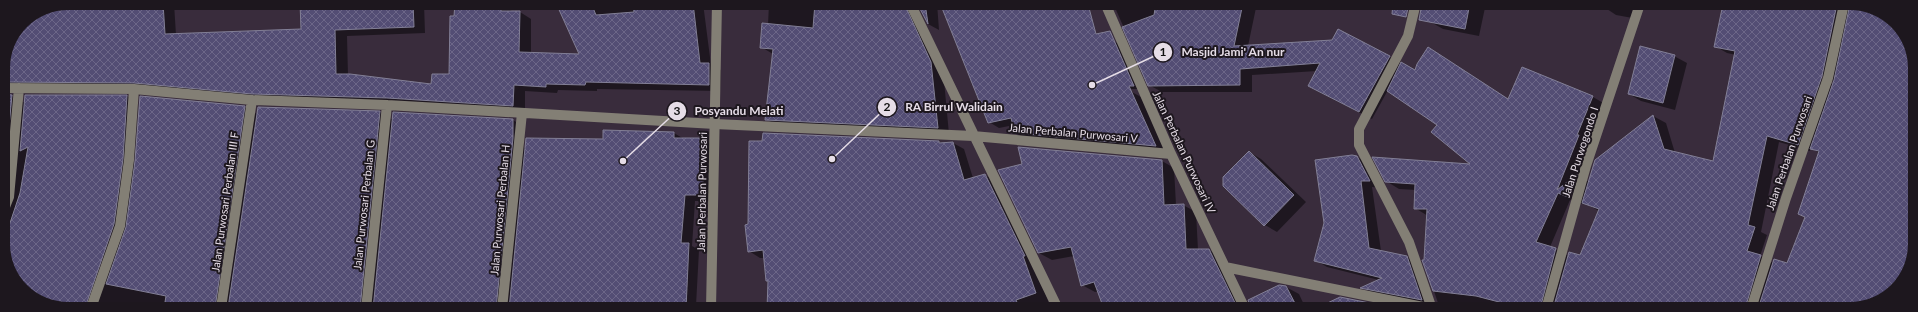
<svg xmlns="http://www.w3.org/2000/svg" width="1918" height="312" font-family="Lato,sans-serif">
<defs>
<pattern id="building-cross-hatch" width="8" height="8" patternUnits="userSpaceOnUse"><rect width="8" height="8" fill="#534d74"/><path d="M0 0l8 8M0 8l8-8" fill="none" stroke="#6c6688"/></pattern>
</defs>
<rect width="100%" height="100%" fill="#392c3c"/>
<path fill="#0007" fill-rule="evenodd" d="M68 3H174L176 35 302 30 301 3H424L425 33 347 36 348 75 432 85 450 75 500 4 512 11V12H520L531 19V54L581 55 558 3H703L711 65 721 70 720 91 597 89V91L558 90 557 93 525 91V112L12 88 7 96H12L25 103 127 96 138 103 134 166H136L244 107 257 114 380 112 393 120H513L524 127V148L674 133 684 139H702L713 145V201H695L692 246 699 250 696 306 700 309 60 308 25 293 5 260 3 68Z
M769 3H915L918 5V3H937L939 30 928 24 919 5 915 10 943 70 949 134 778 126 766 119 773 54 761 47 768 25Z
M1113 3H1257L1248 46 1333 41 1339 30 1416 71 1509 100 1593 97 1605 104 1589 142 1591 143 1578 176 1589 182 1596 161 1653 116 1666 123 1675 153 1713 163 1736 55 1727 53 1715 46 1724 4H1858L1896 22 1914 55V252L1893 293 1850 309H1750L1741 304 1740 305 1746 309H1440L1424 261 1428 216 1415 208 1416 190 1399 189 1386 181 1473 165 1438 124 1388 90 1372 119 1321 93 1317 71 1252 75V92H1162L1149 85ZM1818 73 1834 82V85L1817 75ZM1779 142 1810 151 1811 148 1820 153 1806 217 1788 264 1773 263 1760 256 1767 235 1761 232ZM1570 200 1583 204V202L1599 211 1581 256H1569L1550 247Z
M1392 3H1486L1479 36 1443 29 1429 21 1423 10Z
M1605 4H1642L1638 19 1616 15 1604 7Z
M1115 42 1121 45 1140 89H1127L1120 85Z
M1674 56 1687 63 1675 110 1641 101 1629 94Z
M1130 91 1141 97 1166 151 1026 139 1016 133 1014 125 999 128 989 122 1097 96Z
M939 142 941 143H953L964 149 973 178 985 175 997 182 1034 262 1051 309H768L769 282 767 281 765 258H760L749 251Z
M1249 152 1261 159 1306 202 1277 232 1265 225Z
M1357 157 1370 164 1382 188 1372 187 1381 251 1407 257 1419 265 1434 306 1374 294 1363 288 1379 280 1327 267 1315 260Z
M1162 161 1174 168 1176 205H1183L1196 212 1198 250H1209L1222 258 1247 309H1105L1099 291 1095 292 1082 285 1074 256 1052 260 1039 253Z
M1286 287 1299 294 1306 309H1252Z"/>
<path fill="url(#building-cross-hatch)" stroke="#827f96" d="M68 3H163L165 34 301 29 300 3H413L414 27 335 30 336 74H350L431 84 432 74H449L450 16H454L455 3H501V11H520L519 52 579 54 556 3H591L596 15 634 12 633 3H693L700 63H709V85L586 82 585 85 546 84V87L514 85 513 106 387 98 252 94 134 83 3 82V68L22 22Z
M815 3H904L931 62 938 128 765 120 773 49 760 48 762 23 813 28Z
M917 3H925L928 24Z
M940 3H1081L1083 10 1089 8 1096 34 1110 31 1134 86H1129L1156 146 1015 133 1011 118 988 123Z
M1156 3H1243L1234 46 1332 40 1338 29 1390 56 1359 112 1308 86 1320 63 1240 69V85L1148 86 1122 27 1154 15Z
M1393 3H1409L1406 17 1392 14Z
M1422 3H1470L1465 29 1419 20Z
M1723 4H1837L1822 76 1798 145 1767 136 1748 225 1755 227 1747 251 1761 255 1745 309H1553L1569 252 1580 255 1599 209 1582 203 1595 160 1653 115 1664 149 1713 161 1735 51 1714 47Z
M1850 4H1858L1896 22 1914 55V243L1908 264 1893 293 1851 309H1758L1774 259 1787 263 1805 217 1798 214 1819 151 1810 149 1834 80Z
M1640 46 1675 55 1663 103 1628 94Z
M1428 47 1508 99 1522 67 1593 96 1577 135H1579L1557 190 1577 174 1570 198 1558 193 1536 242 1556 248 1540 309H1526L1476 296 1433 291 1422 260H1424L1427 209H1414L1415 184 1385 182 1372 157 1470 164 1431 132 1437 125 1387 91 1401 62 1415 70 1417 64Z
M3 94 12 95 6 158 4 159Z
M25 95H127L123 159 114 224 85 308H60L25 293 5 260V238L20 193 28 147 20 151Z
M140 96 245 106 215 308H164L166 296 106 284 126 227 135 161Z
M258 107 380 111 360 309 228 308Z
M393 112 513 119V138L496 309H467L440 303 439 309H373Z
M603 130 674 132V138H703V195H685L681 243H689L686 309H509L526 138 603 139Z
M763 133 939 141V143L953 142 964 180 985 174 1025 256H1023L1036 293 1016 300 1020 309H767L768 281H766L763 250 748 252 745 225 748 224 749 141H762Z
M1018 147 1162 160 1164 205 1184 204 1186 249H1209L1238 309H1104L1094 282 1081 286 1071 247 1038 253 998 170 1022 164Z
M1249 151 1294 195 1264 226 1223 186V177Z
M1352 155 1357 156 1370 181H1361L1369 248 1407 256 1422 300 1360 288 1382 278 1314 261 1324 223 1315 160Z
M1279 285 1286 286 1298 309H1251L1248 300Z
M1340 297 1399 309H1315Z"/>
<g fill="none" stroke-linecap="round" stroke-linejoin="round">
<path stroke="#837f75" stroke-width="10" d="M910 3 1058 309
M1105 3 1171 154 1245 309
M1416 3 1408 36 1359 129V145L1409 242 1432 309
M3 88 134 89 252 100 387 105 715 124 973 136 1171 154
M5 207 9 197 19 88
M1225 267 1433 309
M91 308 120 226 129 160 134 89
M221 308 252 100
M366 309 387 105
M502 309 522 113
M711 309 717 3
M1546 309 1586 166 1640 4
M1751 309 1786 198 1828 78 1844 4"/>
</g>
<g text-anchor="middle" stroke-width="4" stroke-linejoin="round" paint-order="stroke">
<g font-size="11" fill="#e6dde7" stroke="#1d171e">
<text transform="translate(1073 133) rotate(5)" y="4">Jalan Perbalan Purwosari V</text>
<text transform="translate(1184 152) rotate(65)" y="4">Jalan Perbalan Purwosari IV</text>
<text transform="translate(1580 152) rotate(-72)" y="4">Jalan Purwogondo I</text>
<text transform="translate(1789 153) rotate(-71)" y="4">Jalan Perbalan Purwosari</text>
<text transform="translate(702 192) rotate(-89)" y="4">Jalan Perbalan Purwosari</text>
<text transform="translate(225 202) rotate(-82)" y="4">Jalan Purwosari Perbalan III F</text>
<text transform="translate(364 205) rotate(-84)" y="4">Jalan Purwosari Perbalan G</text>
<text transform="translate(500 210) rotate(-85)" y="4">Jalan Purwosari Perbalan H</text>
</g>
</g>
<path d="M0 0H1918V312H0ZM68 10H1850A58 58 0 0 1 1908 68V244A58 58 0 0 1 1850 302H68A58 58 0 0 1 10 244V68A58 58 0 0 1 68 10Z" fill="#1d171e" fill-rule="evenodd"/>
<path fill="none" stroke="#e6dde7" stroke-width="1.5" d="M1092 85L1163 52M832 159L887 107M623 161L677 111"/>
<g fill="#e6dde7" stroke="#1d171e" stroke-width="1.5">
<circle cx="1092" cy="85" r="4"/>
<circle cx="832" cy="159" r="4"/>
<circle cx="623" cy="161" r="4"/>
<circle cx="1163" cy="52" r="10"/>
<circle cx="887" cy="107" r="10"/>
<circle cx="677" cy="111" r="10"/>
</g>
<g font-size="12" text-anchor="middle" font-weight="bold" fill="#111">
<text x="1163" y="56">1</text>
<text x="887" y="111">2</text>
<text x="677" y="115">3</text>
</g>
<g font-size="12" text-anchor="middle" font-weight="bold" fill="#e6dde7" stroke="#1d171e" stroke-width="4" stroke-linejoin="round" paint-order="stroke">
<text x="1233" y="56">Masjid Jami' An nur</text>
<text x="954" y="111">RA Birrul Walidain</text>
<text x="739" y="115">Posyandu Melati</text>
</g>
</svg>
